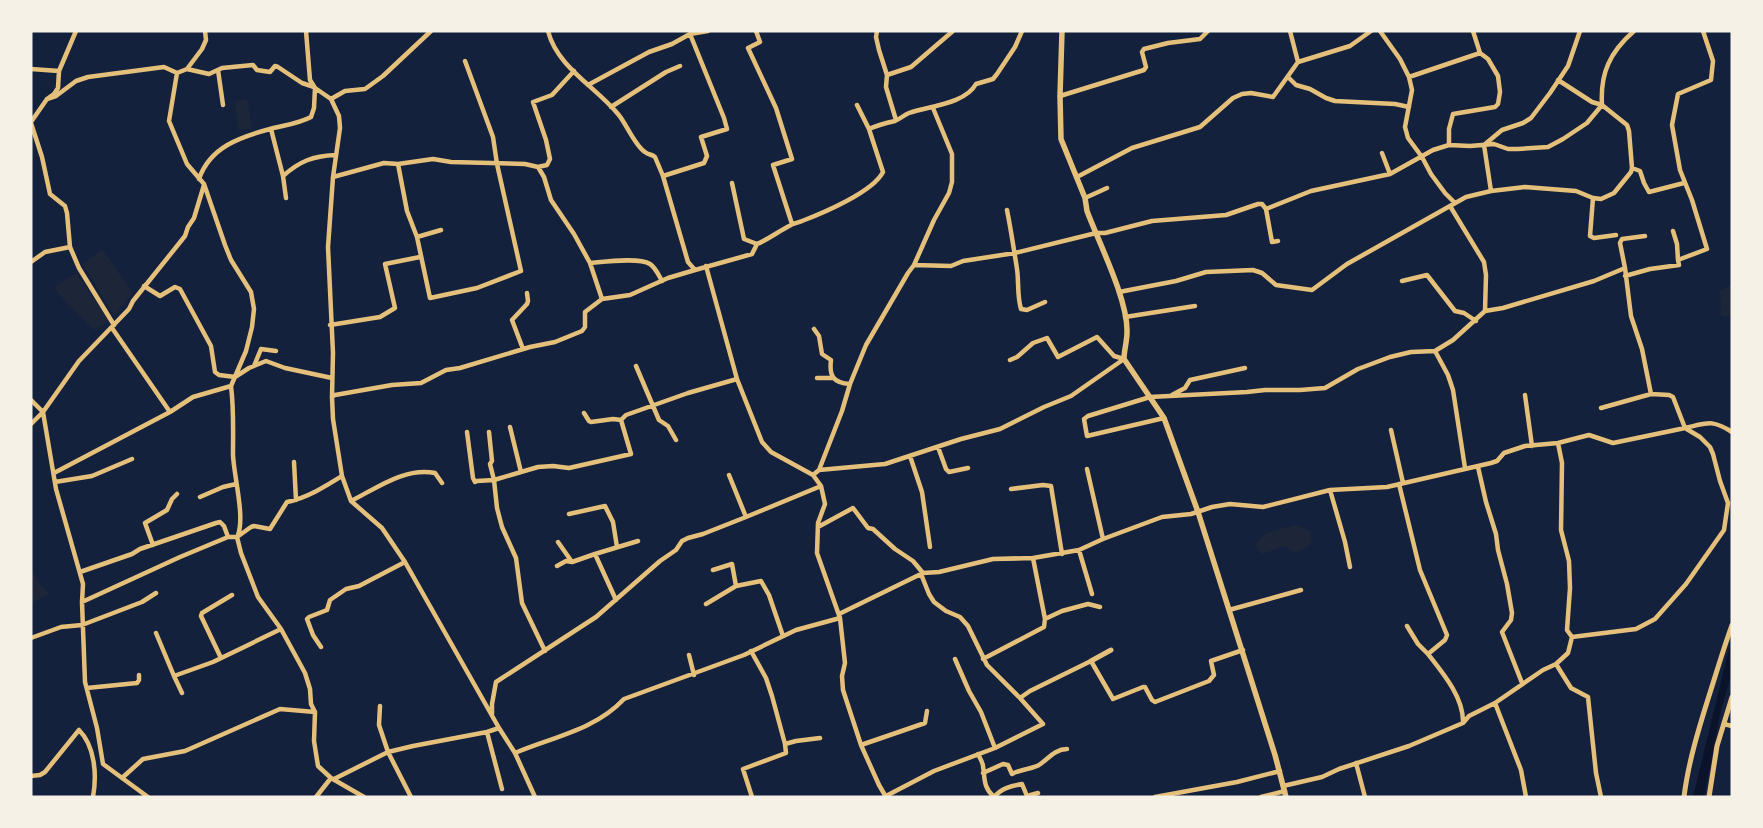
<svg xmlns="http://www.w3.org/2000/svg" width="1763" height="828" font-family="Karla,sans-serif">
<rect width="100%" height="100%" fill="#14213d"/>
<path fill="#1d2539" d="M247 99 252 129 238 130 235 101Z
M102 249 133 293 114 316 83 264Z
M76 273 109 320 94 330 68 305 54 287Z
M1732 285V315L1721 316 1720 290Z
M1297 525 1310 531 1312 540 1309 546 1295 553 1285 546 1262 554 1256 545C1262 530 1284 529 1297 525Z
M31 569 42 588 44 587 49 594 31 603Z"/>
<path fill="#0b132b" d="M1732 636V673L1721 710 1704 797H1693Z"/>
<g fill="none" stroke-linecap="round" stroke-linejoin="round">
<path stroke="#e5c07b" stroke-width="4.5" d="M306 31 310 80 315 88 331 99 339 116 340 128 333 177 328 247 333 353 332 397 333 419 342 476 351 501 382 528 405 562 499 728 515 753 535 797
M548 31C557 67 596 87 618 114 626 123 635 146 645 152 648 155 652 154 655 157L663 176 688 262 695 270 752 254 757 244C769 239 779 231 791 225 794 223 798 223 802 221 823 213 873 192 883 172L869 129C878 125 886 123 895 121 900 119 904 115 909 113 929 106 965 104 976 84L993 79 997 74 1015 47 1022 31
M756 31 760 42 748 48 776 108 792 159 773 165 792 224
M877 31 876 37 879 50 887 75 886 87 896 120
M1290 31 1298 62
M1380 31 1400 59 1409 77 1412 90 1405 127 1408 138 1422 157 1431 174 1445 193 1455 203
M690 34 708 31
M31 69 59 71
M187 69 209 74 222 68 253 65 257 70 270 72 275 66 278 67 302 83 314 87
M218 70 223 105
M177 73 169 121 187 164 204 184 225 245 231 260 251 292 254 309 252 327 246 351 231 386
M177 73 187 69 202 49 206 40 205 31
M887 75 911 67 953 31
M1288 77 1296 85 1310 89 1326 98 1335 101 1395 104 1409 107
M1409 77 1480 53
M588 85 649 52 672 44 690 34 724 118 727 129 701 137 707 156 704 163 663 176
M1060 96 1144 70 1146 67 1142 52 1144 49 1168 43 1200 39 1208 31
M47 99 56 96 76 81 88 77 164 67 177 73
M331 99 345 91 365 89 383 76 431 31
M857 105 869 129
M1602 105C1600 73 1610 52 1634 31
M611 107 666 72 680 66
M31 122 47 99 54 94 58 88 59 71 76 31
M31 123 42 157 50 194 65 206 67 213 70 247 79 268 114 325
M271 129 283 176 286 198
M1449 145V129L1453 114 1495 107 1498 104 1500 92 1498 76 1488 59 1480 53 1473 31
M1382 153 1390 174
M398 164 407 211 417 237 430 298 477 288 521 271 497 164 493 137 465 61
M538 167 544 177 551 200 574 234 590 263 602 299
M1632 168 1640 171 1644 183 1649 192 1684 183
M283 176C300 161 313 156 335 155
M333 177 384 163 398 164 433 159 451 162 525 164 538 167 547 165 550 159 546 140 533 102 552 95 574 71
M1077 177 1132 148 1200 127 1233 98 1242 94 1251 93 1273 97 1298 62 1350 46 1371 31
M199 179C210 147 240 137 270 129 284 125 298 124 311 117L314 108 315 88
M732 183 744 239 757 244
M1491 191 1484 145 1502 130 1523 123 1531 118 1550 93 1568 66 1580 31
M1085 198 1107 188
M1593 198 1590 236 1594 238 1616 235
M1450 206 1484 262 1486 275 1485 311
M1266 209 1272 242 1278 241
M1007 210C1011 230 1014 250 1017 269 1019 283 1017 296 1021 309L1027 310 1045 302
M1673 231 1677 244 1678 260
M417 237 441 230
M31 262 45 252 70 247
M590 263C603 262 639 257 650 264 656 268 659 276 662 281
M914 265 951 266 963 261 1015 253 1096 233H1105L1152 221 1226 215 1258 204H1262L1266 209 1311 191 1390 174 1433 150 1449 145 1470 146 1494 144 1508 149H1518L1548 147 1563 139 1587 123 1602 105
M706 266 737 379 762 442 771 452 813 475 821 486 825 504 818 523 817 553 840 618 845 663 842 676 843 690 861 745 879 785 886 797
M1625 276 1650 269 1679 265 1678 260 1707 249 1692 200 1680 170 1672 125 1678 94 1711 80 1713 61 1703 31
M1402 281 1427 275 1455 311 1464 313 1476 321
M144 286 160 296 175 287 180 289 211 346 215 372 219 375 235 377 249 368 266 361 285 368 332 378
M1119 292 1176 281 1206 272 1253 270 1262 273 1276 285 1312 290 1347 264 1466 197 1491 191 1525 187 1576 191 1593 198 1601 199 1614 193 1631 172 1632 168 1629 131 1627 125 1602 105 1592 102 1558 80
M1125 317 1195 306
M330 325 380 317 395 308 385 264 420 257
M112 328 170 412
M814 329 819 336 822 354 831 360C829 376 833 383 850 384
M523 349 512 320 527 304 528 301 527 293
M1435 351 1448 375 1453 390 1465 468
M1010 360 1017 357 1033 343 1047 338 1058 357 1097 337 1114 356 1124 359
M254 366 261 349 276 351
M636 366 659 420 668 426 676 440
M817 378H833
M231 386C234 409 233 431 233 455 234 477 245 516 238 535
M1172 395 1185 388 1190 380 1245 368
M1525 395 1532 446
M332 397 335 395 392 385 421 383 446 370 460 368 530 347 555 342 582 331 585 327V312L602 299 630 295 668 278 695 270
M31 400 43 412
M1601 408 1651 394
M43 412 56 489 83 584 82 602 85 682 97 728 103 764 148 797
M584 413 589 421 591 422 613 419 621 420
M1164 418 1087 436 1084 419 1088 416 1150 397 1247 392 1265 390H1300L1325 388 1358 369 1390 357 1411 352 1435 351 1453 340 1485 311 1503 308 1594 281 1625 268
M31 424 43 412 79 361 129 309 133 301 185 236 188 227 194 218 204 185
M510 427 521 472
M1391 430 1403 483
M467 432 473 478 475 482 477 481 494 480 538 467 553 466 569 468 631 454 621 420 626 415 688 393 737 379
M489 432 492 461 490 464 494 480 497 508 502 527 516 558 522 603 545 651
M1558 443 1562 463 1561 530 1569 561 1570 588 1567 630 1572 637
M938 447 946 469 949 472 968 468
M910 456 922 492 930 547
M294 462 296 500
M1478 467 1486 502 1496 534 1498 550 1507 584 1512 613 1511 620 1502 632 1522 683
M1087 469 1103 539
M819 470 885 464 961 439 1000 429 1044 407 1071 396 1124 359
M54 473 170 412 193 397 231 386
M729 475 746 517
M813 475 819 470 842 411 850 384 866 345 908 273 914 265 934 220 949 193 952 182V154L933 108
M55 482 92 476 132 459
M1399 484 1420 570 1447 635 1445 640 1428 654C1443 673 1464 698 1463 723
M1011 489 1043 485 1051 486 1062 554
M1330 490 1345 542 1350 567
M200 497 223 487 236 484
M351 501C377 488 405 467 435 473L442 483
M569 514 605 506 613 522 617 547
M818 527 853 508 868 528 873 529 895 549 913 561 923 573
M237 537 241 553 258 597 281 629 305 673 310 689 311 704 315 712 314 741 318 766 331 778 364 797
M558 542 572 562 595 554 616 600
M153 545 145 523 167 510 172 499 177 494
M1079 550 1092 594
M595 554 638 541
M557 566 566 561 572 562
M713 570 732 564 736 586 761 581 769 595 783 636
M80 572 132 554 140 549 216 523 220 522 224 526 228 537
M82 602 180 557 228 537H237L251 527 254 526 270 529 287 502C307 498 326 486 342 476
M706 604 736 586
M1229 610 1301 590
M839 614 923 573 939 572 993 559 1033 558 1079 550 1103 539 1162 517 1191 514 1212 507 1230 504 1263 507 1330 490 1387 487 1491 463 1497 461 1504 453 1525 446 1558 443 1589 435 1613 443 1685 428 1673 397 1669 395 1651 394 1642 349 1631 316 1625 268 1620 243 1622 239 1645 236
M1045 619 1062 611 1088 604 1100 607
M1407 626 1418 644 1428 654
M156 633 174 676 213 662 281 629
M1572 637 1636 629 1655 619 1686 584 1724 530 1728 503 1720 481 1713 454 1710 447 1700 437 1685 428C1707 423 1712 419 1732 432
M31 638 61 627 82 625 142 602 156 593
M321 647 313 635 307 619 309 617 327 610 330 600 346 589 359 586 405 562
M751 651 766 678 772 696 785 744 786 753 743 769 752 797
M689 655 694 675
M221 658 201 616 202 613 232 595
M955 659 969 691 981 712 995 748
M983 659 1044 627 1045 619 1033 558
M1556 664 1571 688 1588 697 1596 773 1601 797
M174 676 182 693
M87 688 137 683 139 680V675
M1020 698 1030 691 1091 661 1113 699 1143 687H1145L1152 700 1155 702 1209 681 1214 675 1211 661 1243 650
M1495 703 1521 770 1526 797
M492 714V704L496 682 596 617 660 561 676 550 682 541 688 538 703 534 746 517 821 486
M1724 724 1732 726
M487 732 502 789
M785 744 796 741 820 738
M861 745 925 723 927 711
M515 753C553 737 595 730 624 699L744 655 796 630 840 618
M978 754C980 758 983 763 983 766 985 779 983 787 994 797
M1356 763 1365 797
M983 773 1003 764 1008 765 1012 774C1021 769 1032 769 1039 765 1048 759 1055 749 1067 749
M31 776 40 775 45 772 79 730C95 746 97 775 93 797
M122 778 143 759 185 751 280 709 315 712
M334 779 388 752 379 725 380 706
M1283 786 1322 777 1339 769 1409 746 1463 723 1469 716 1495 703 1543 670 1556 664 1568 653 1572 637
M886 796 934 771 995 748 1043 724 1020 698 987 665 968 626 960 617 946 611 934 602 929 594 921 574
M316 797 331 778
M411 797 388 752 413 746 487 732 499 728
M994 797C1002 788 1011 786 1022 784L1027 796 1038 793
M1155 797 1237 782 1280 771
M1261 797 1285 791"/>
<path stroke="#e5c07b" stroke-width="5" d="M1091 661 1111 650
M1684 797C1688 764 1698 731 1708 699 1716 674 1723 650 1732 625
M1709 797 1717 746 1732 697"/>
<path stroke="#e5c07b" stroke-width="5.5" d="M1062 31 1060 96 1061 139 1085 198 1087 211C1099 243 1128 300 1127 332 1127 342 1124 350 1124 359L1164 418 1198 512 1275 755 1286 797"/>
</g>
<rect width="1763" height="828" fill="none" stroke="#f6f1e7" stroke-width="65"/>
</svg>
